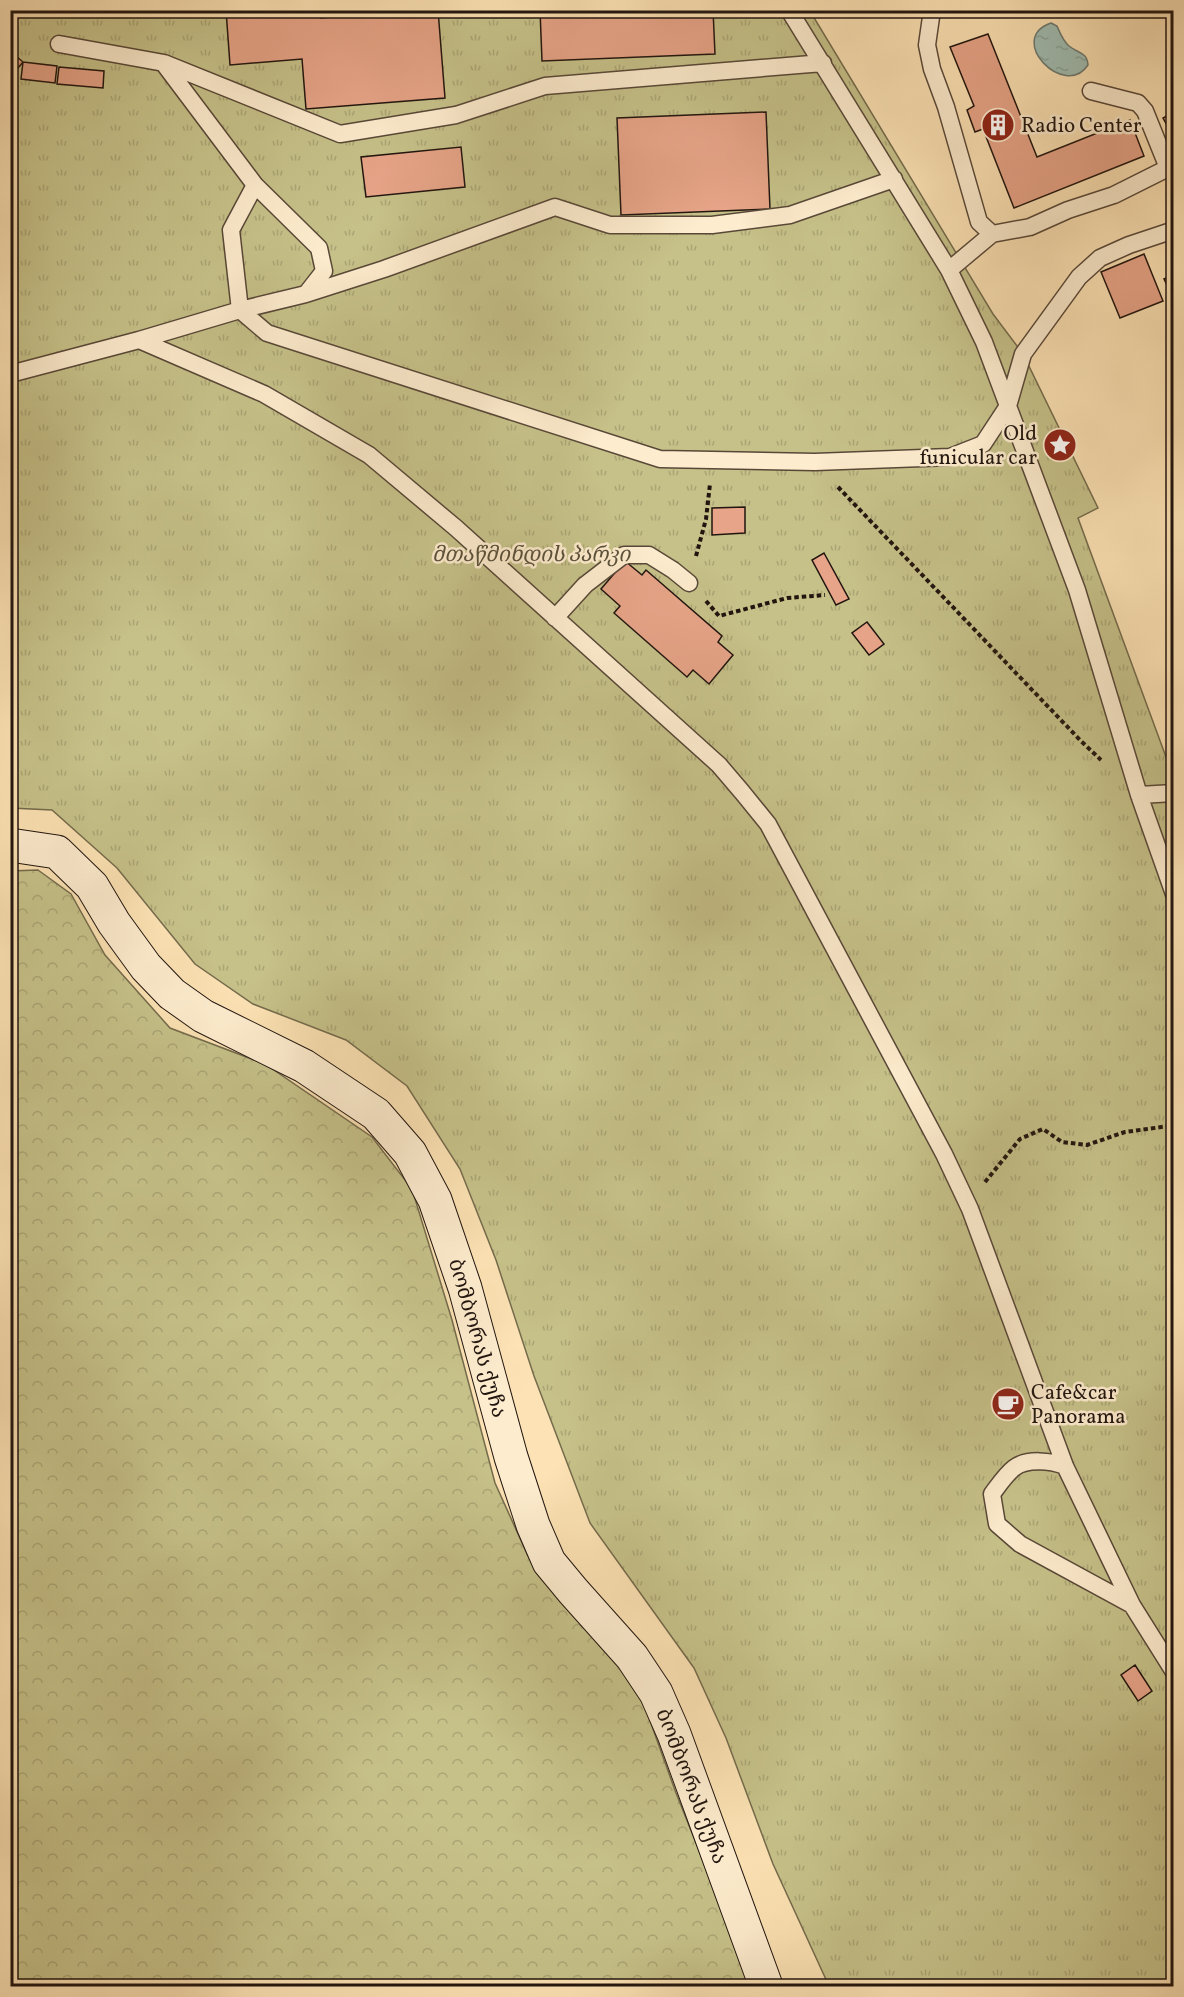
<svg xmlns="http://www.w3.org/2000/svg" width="1184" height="1997" font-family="Vollkorn,'Noto Serif Georgian',serif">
<defs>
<pattern id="forest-crowns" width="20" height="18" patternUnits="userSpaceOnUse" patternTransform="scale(1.5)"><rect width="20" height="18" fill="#c6c189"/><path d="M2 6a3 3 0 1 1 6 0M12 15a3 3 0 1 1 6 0" fill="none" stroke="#aaa575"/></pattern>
<pattern id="park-tufts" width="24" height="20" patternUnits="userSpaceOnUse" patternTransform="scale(1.5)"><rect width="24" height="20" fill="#c6c189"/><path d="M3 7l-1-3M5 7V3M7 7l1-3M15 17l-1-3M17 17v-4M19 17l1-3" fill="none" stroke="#aaa575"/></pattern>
<pattern id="water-ripples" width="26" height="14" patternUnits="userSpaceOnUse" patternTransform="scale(1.5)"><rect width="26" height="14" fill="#a0bdb2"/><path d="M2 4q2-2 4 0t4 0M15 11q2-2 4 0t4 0" fill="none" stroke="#8aa298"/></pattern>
</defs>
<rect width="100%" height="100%" fill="#fce2b4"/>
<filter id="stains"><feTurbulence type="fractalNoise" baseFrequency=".00333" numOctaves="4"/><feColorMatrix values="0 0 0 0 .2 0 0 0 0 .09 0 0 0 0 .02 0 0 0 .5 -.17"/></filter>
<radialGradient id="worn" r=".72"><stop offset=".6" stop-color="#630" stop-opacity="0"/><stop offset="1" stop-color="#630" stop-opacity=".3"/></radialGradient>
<path fill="url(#forest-crowns)" stroke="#746b4c" stroke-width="1.5" d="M38 870 71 894 105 955 170 1028 265 1064 372 1137 412 1189 452 1320 495 1483 528 1556 595 1630 640 1693 676 1793 753 1986H11L10 871Z"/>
<path fill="url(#park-tufts)" stroke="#746b4c" stroke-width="1.5" d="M11 11H810L993 314 1023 354 1098 508 1078 518 1173 776V1986H829L773 1864 726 1738 694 1668 590 1523 534 1376 496 1260 460 1169 407 1086 346 1040 253 1004 195 964 117 868 52 810 11 808Z"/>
<path fill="url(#water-ripples)" stroke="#6d7a71" stroke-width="1.5" d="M1051 23 1057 26C1060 33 1063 41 1069 46 1079 54 1087 52 1088 65 1065 100 1005 39 1051 23Z"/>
<path fill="#e7a488" stroke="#21150f" stroke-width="1.5" d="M226 10H320L321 18 409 10H438L445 98 306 109 302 59 230 65Z
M540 10H713L715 54 542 61Z
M988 34 1037 157 1130 120 1144 156 1014 208 983 129 975 132 967 110 974 106 950 47Z
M10 51 23 62 12 75 10 74Z
M23 62 57 66 55 83 21 79Z
M59 67 104 71 103 88 57 84Z
M766 112 770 209 621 215 617 118Z
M1174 112V135L1173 136 1163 118Z
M461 147 465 187 366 197 361 157Z
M1144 254 1163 301 1120 318 1101 272Z
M1174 275V300L1164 279Z
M745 507V533L712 535V508Z
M824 553 849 599 836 605 812 560Z
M625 561 642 575 646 570 722 636 718 642 733 655 709 684 693 670 687 677 614 613 620 606 601 589Z
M867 622 884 644 869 655 852 633Z
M1135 1665 1152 1691 1138 1701 1121 1675Z"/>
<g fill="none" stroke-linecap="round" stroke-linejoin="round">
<g stroke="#584838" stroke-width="19">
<path id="lane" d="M789 10 949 270 984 342 1077 590 1139 795 1174 894
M932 10 927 45 932 69 946 107 979 222 992 234 1030 227 1068 210 1114 195 1168 168 1145 111 1138 103 1091 91
M59 44 164 63 340 134 456 115 545 86 823 63
M164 64 255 185 319 248 324 271 306 294 240 310 231 230 255 185
M949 270 992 234
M306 294 384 269 555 207 610 225H712L790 215 894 179
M139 340 240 310 267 333 660 459 815 462 950 457 983 444 1008 406 1023 354 1079 277 1100 258 1129 245 1174 230
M10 374 139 340 264 394 369 455 456 528 719 765 742 792 768 824 944 1154 970 1209 1065 1466 1132 1605 1174 1672
M555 618 585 585 624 555H649L673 570 689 583
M1139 795 1174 793
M1065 1466C1051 1461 1027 1458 1014 1468 1006 1474 998 1486 992 1494L997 1524 1020 1544 1132 1605"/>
</g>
<g stroke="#21150f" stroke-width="35">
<path id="secondary" d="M10 845 57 852 92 886 114 923 146 967 172 994 203 1016 304 1066 376 1114 410 1153 435 1200 465 1288 511 1457 533 1525 549 1562 573 1591 632 1657 656 1693 674 1734 766 1986"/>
</g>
<path stroke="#21150f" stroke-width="4" stroke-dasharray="4.5 3" stroke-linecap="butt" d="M838 487 1081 741 1101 760
M696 556 706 519 710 484
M706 601 719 616 787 598 825 595
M985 1182 1020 1139 1043 1129 1062 1142 1087 1145 1125 1132 1169 1126 1174 1123"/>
<use href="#lane" stroke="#fdecce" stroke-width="16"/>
<use href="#secondary" stroke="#fdecce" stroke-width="33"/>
</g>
<defs>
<g id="building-disc" transform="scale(1.725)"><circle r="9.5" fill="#8f2418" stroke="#fdecce"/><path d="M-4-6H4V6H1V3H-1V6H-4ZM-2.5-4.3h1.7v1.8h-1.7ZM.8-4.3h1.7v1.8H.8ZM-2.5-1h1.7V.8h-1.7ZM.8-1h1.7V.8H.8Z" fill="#fff"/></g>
<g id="sight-disc" transform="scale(1.725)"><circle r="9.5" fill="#8f2418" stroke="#fdecce"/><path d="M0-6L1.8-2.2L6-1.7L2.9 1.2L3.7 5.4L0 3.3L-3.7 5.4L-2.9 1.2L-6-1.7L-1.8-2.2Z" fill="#fff"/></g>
<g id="cafe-disc" transform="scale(1.725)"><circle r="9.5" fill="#8f2418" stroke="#fdecce"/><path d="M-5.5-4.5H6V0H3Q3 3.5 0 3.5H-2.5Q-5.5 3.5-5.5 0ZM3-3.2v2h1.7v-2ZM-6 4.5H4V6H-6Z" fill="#fff"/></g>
</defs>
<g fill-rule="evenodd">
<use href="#building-disc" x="998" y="125"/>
<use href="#sight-disc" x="1060" y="445"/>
<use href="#cafe-disc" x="1008" y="1404"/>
</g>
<g text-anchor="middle" stroke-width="5" stroke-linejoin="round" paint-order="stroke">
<g font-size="21" fill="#21150f" stroke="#fdecce" text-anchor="start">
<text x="1021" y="132">Radio Center</text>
<text x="1037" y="440" text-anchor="end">Old<tspan x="1037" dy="24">funicular car</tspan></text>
<text x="1031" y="1399">Cafe&amp;car<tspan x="1031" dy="24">Panorama</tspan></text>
</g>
<g font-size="21" font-style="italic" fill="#5b513a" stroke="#fdecce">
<text x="531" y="561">მთაწმინდის პარკი</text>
</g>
<g font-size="21" fill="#21150f" stroke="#fdecce">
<text transform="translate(478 1338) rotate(74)" y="7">ბომბორას ქუჩა</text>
<text transform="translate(692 1786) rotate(69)" y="7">ბომბორას ქუჩა</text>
</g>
</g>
<rect width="1184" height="1997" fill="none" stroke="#fce2b4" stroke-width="36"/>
<rect x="12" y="12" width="1160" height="1973" fill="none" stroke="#21150f" stroke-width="3"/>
<rect x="18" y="18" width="1148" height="1961" fill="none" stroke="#21150f" stroke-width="1.5"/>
<rect width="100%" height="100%" filter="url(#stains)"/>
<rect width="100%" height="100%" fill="url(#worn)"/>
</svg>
